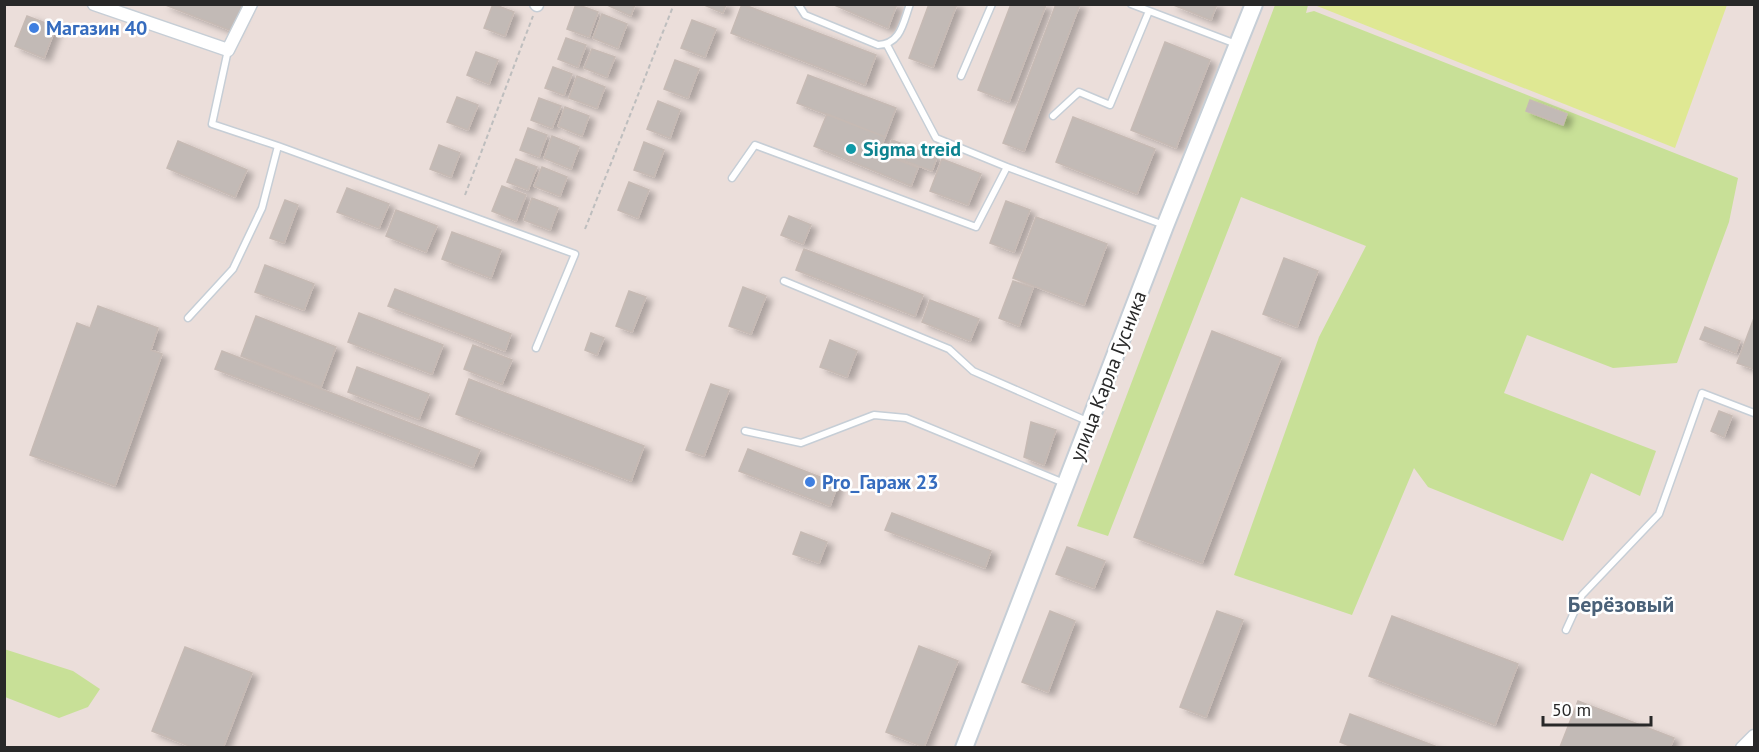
<svg xmlns="http://www.w3.org/2000/svg" width="1759" height="752" font-family="'PT Sans',sans-serif">
<defs>
<filter id="shadow"><feDropShadow dx="6" dy="4" stdDeviation="3" flood-color="#0004"/></filter>
</defs>
<rect width="100%" height="100%" fill="#ebdeda"/>
<path fill="#c8e097" d="M1275 5H1308L1306 13 1314 11 1738 178 1729 222 1677 363 1613 368 1527 335 1504 393 1656 451 1640 496 1591 473 1563 541 1428 487 1414 468 1352 615 1234 575 1319 337 1366 246 1241 197 1108 536 1077 526Z
M4 649 73 671 100 689 88 707 59 718 5 697Z"/>
<path fill="#dfe893" d="M1312 4H1727V5L1675 148Z"/>
<path fill="#c2bab6" stroke="#c6bab4" stroke-width="1.5" filter="url(#shadow)" d="M163 4H236L242 7 232 31Z
M493 4 514 12 505 36 484 28Z
M576 4 598 12 589 37 567 29Z
M605 4H635L631 16Z
M702 4H726L723 13Z
M742 4 876 55 865 85 731 33Z
M832 4H897L888 28Z
M929 4H957L933 67 909 58Z
M1011 4 1046 5 1009 102 978 90Z
M1056 4H1080L1024 151 1003 143Z
M1171 4H1217L1211 20Z
M602 14 627 24 618 48 593 38Z
M27 16 56 27 44 58 15 46Z
M692 20 716 29 705 57 681 48Z
M566 38 586 45 578 67 558 59Z
M1165 42 1210 60 1176 148 1131 130Z
M592 49 615 57 607 77 584 68Z
M476 52 498 60 489 84 467 75Z
M675 60 699 69 688 98 664 89Z
M553 67 572 74 564 95 545 88Z
M808 75 896 108 885 137 797 103Z
M577 76 605 87 597 108 569 98Z
M457 97 478 105 468 130 447 122Z
M539 98 561 106 552 128 531 120Z
M1530 100 1567 114 1563 125 1526 111Z
M658 101 680 110 670 138 647 129Z
M565 107 589 116 582 136 558 126Z
M827 114 885 137 879 152 918 168 911 186 814 146Z
M1073 117 1155 149 1137 194 1056 162Z
M528 128 547 135 539 157 520 150Z
M552 136 579 147 571 169 544 158Z
M892 140 937 157 932 171 887 154Z
M178 141 247 170 235 197 167 168Z
M644 142 664 150 654 177 634 170Z
M439 145 460 153 451 177 430 169Z
M516 159 537 167 528 190 507 182Z
M942 159 981 174 968 205 930 191Z
M542 167 567 177 560 196 534 186Z
M629 182 649 190 638 218 618 210Z
M502 186 526 195 516 221 492 211Z
M347 188 389 204 379 228 337 212Z
M532 198 558 208 550 230 524 220Z
M285 200 298 205 284 243 270 238Z
M1006 201 1030 210 1014 252 990 243Z
M396 210 437 226 426 252 386 236Z
M789 216 811 225 803 244 781 235Z
M1036 217 1107 244 1084 305 1013 278Z
M452 232 501 250 491 278 442 259Z
M804 249 923 295 915 316 796 270Z
M1284 258 1318 271 1297 327 1263 314Z
M265 265 314 284 304 310 255 292Z
M1013 281 1033 288 1019 326 999 318Z
M743 287 766 296 751 334 729 326Z
M395 289 511 334 505 351 388 306Z
M629 291 646 297 632 332 616 326Z
M930 300 979 319 970 341 922 322Z
M98 306 158 328 151 350 162 354 115 486 30 455 77 323 90 328Z
M359 313 443 345 432 374 348 342Z
M256 316 336 347 321 387 241 356Z
M1754 318V369L1737 363Z
M1705 327 1740 341 1736 353 1700 339Z
M1212 331 1281 358 1202 563 1134 537Z
M591 333 604 338 597 355 585 350Z
M830 340 857 351 847 377 820 367Z
M473 345 512 360 502 384 464 369Z
M222 351 480 450 473 467 215 369Z
M357 367 429 394 419 419 348 392Z
M469 379 644 446 631 481 456 414Z
M711 384 729 390 704 456 686 450Z
M1719 411 1732 416 1724 437 1711 431Z
M1031 422 1056 430 1044 465 1024 457Z
M748 449 838 484 830 506 739 471Z
M892 513 991 551 985 568 885 530Z
M801 532 827 542 819 563 793 554Z
M1067 547 1105 561 1094 588 1056 574Z
M1050 611 1075 621 1048 692 1022 682Z
M1217 611 1243 620 1206 717 1180 707Z
M1392 616 1518 664 1495 725 1369 676Z
M919 646 958 661 924 747 886 732Z
M185 647 252 673 223 748H194L152 731Z
M1578 701 1674 738 1670 748 1560 747Z
M1350 714 1440 748H1355L1340 742Z"/>
<g fill="none" stroke-linecap="round" stroke-linejoin="round">
<g stroke="#c6ced6" stroke-width="9">
<path id="lane" d="M798 4 805 15 878 45C901 44 903 23 910 4
M1131 4 1236 44
M887 45 936 138 1007 167 1164 225
M961 76 992 4
M1053 116 1079 92 1110 105 1149 11
M278 146 575 254 536 348
M732 178 755 145 976 227 1007 167
M784 281 949 349 973 371 1087 421
M188 318 233 269 262 208 278 146 212 124 228 50
M745 431 801 443 874 415 906 418 1064 483
M1566 630 1582 595 1659 514 1702 393 1754 413"/>
</g>
<g stroke="#c6ced6" stroke-width="15">
<path id="street" d="M94 4 228 50 251 4
M536 4 537 5
M1742 748 1754 736"/>
</g>
<g stroke="#c6ced6" stroke-width="20">
<path id="secondary" d="M964 748 1165 226 1254 4"/>
</g>
<path stroke="#bebebe" stroke-width="2" stroke-dasharray="4.5 3" stroke-linecap="butt" d="M465 195 533 16
M585 229 674 4"/>
<use href="#lane" stroke="#fff" stroke-width="6"/>
<use href="#street" stroke="#fff" stroke-width="12"/>
<use href="#secondary" stroke="#fff" stroke-width="16"/>
</g>
<g fill="#3f7fe0" stroke="#fff" stroke-width="2">
<circle cx="34" cy="28" r="6"/>
<circle cx="810" cy="482" r="6"/>
</g>
<circle fill="#0f9aa8" stroke="#fff" stroke-width="2" cx="851" cy="149" r="6"/>
<g text-anchor="middle" stroke-width="5" stroke-linejoin="round" paint-order="stroke">
<g font-size="20" font-weight="bold" fill="#366cbe" stroke="#fff" text-anchor="start">
<text x="46" y="35">Магазин 40</text>
<text x="822" y="489">Pro_Гараж 23</text>
</g>
<g font-size="20" font-weight="bold" fill="#0d838f" stroke="#fff" text-anchor="start">
<text x="863" y="156">Sigma treid</text>
</g>
<g font-size="20" fill="#282828" stroke="#fff">
<text transform="translate(1108 376) rotate(-69)" y="7">улица Карла Гусника</text>
</g>
<g font-size="22" font-weight="bold" fill="#4a6178" stroke="#fff">
<text x="1621" y="612">Берёзовый</text>
</g>
</g>
<rect width="1759" height="752" fill="none" stroke="#282828" stroke-width="12"/>
<path d="M1543 716v9h108v-9" fill="none" stroke="#282828" stroke-width="3"/>
<text x="1552" y="716" font-size="18" fill="#282828" stroke="#ffffff" stroke-width="4.5" paint-order="stroke">50 m</text>
</svg>
